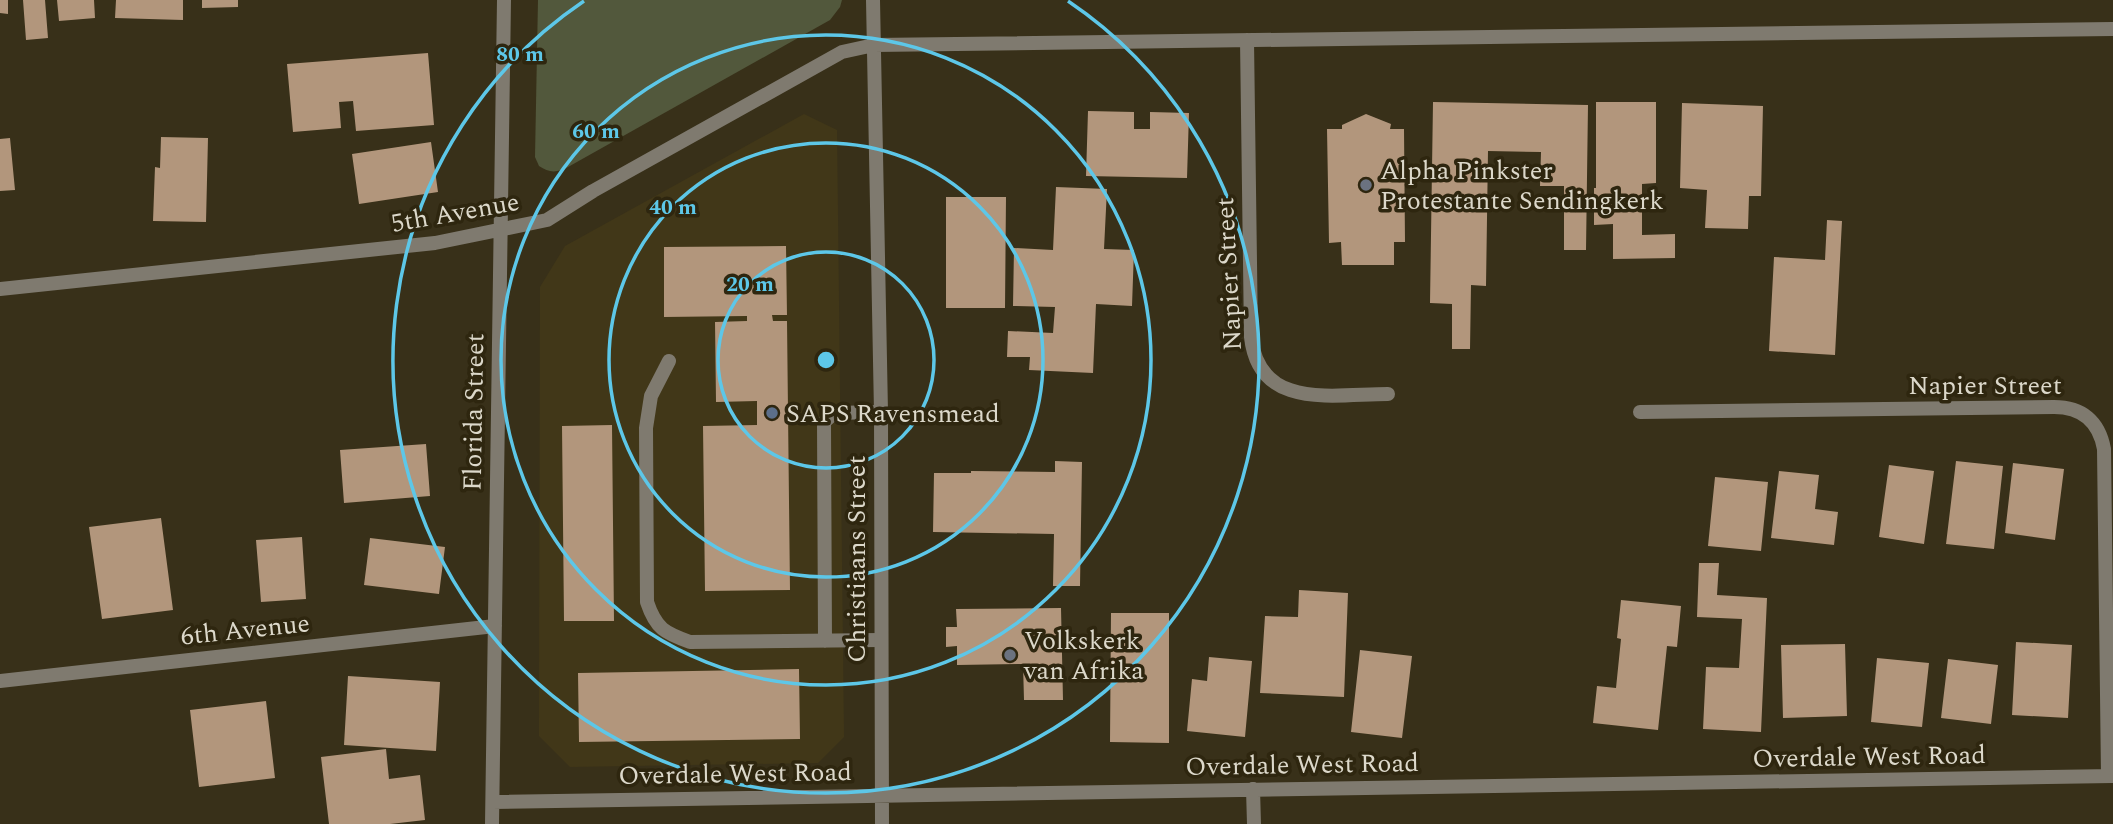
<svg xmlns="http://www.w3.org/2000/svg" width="2113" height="824" font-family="Spectral,serif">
<rect width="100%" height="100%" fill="#383019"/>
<path fill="#413718" d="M804 114 837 130 844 737 818 763 570 767 539 736 540 287 565 246Z"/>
<path fill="#52583c" d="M538 0H842L840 7 830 20 568 167C557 173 549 173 539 166L535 157Z"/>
<path fill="#b2967c" d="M0 0H8V14L0 13Z
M23 0H45L48 38 26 40Z
M57 0H94L95 18 59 21Z
M116 0H183V20L115 18Z
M202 0H238V7L202 8Z
M428 53 434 125 356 131 353 101 339 102 341 128 293 132 287 64Z
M1433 102 1588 105 1586 250H1564V186H1540L1541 152 1488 151 1486 286 1471 285 1470 349H1452V304L1430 303Z
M1596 102H1656V183L1642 184V235L1675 234V258L1613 259V224L1594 225V188H1596Z
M1682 103 1763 106 1761 196H1749L1748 229 1705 228 1707 190 1680 188Z
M1088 111 1134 112V129H1150V112L1189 113 1187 178 1086 176Z
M1366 114 1391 124 1390 129H1404L1405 242H1394V265H1342L1341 242 1329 243 1327 129H1342V125Z
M161 137 208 138 206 222 153 221 155 167 160 168Z
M10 138 15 190 0 191V139Z
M431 142 438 192 359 204 352 154Z
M1056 187 1107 189 1104 249 1134 250 1132 306 1096 304 1093 373 1029 370 1030 357H1007L1008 331 1053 333 1055 307 1013 306 1014 248 1053 250Z
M946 197H1006L1005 308H946Z
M1827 220 1842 221 1835 355 1769 351 1774 257 1825 260Z
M786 246 787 315H772L773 321H787L790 590 705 591 703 426 757 425V401L716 402 715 322 747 321V316L664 317V247Z
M612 425 614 621H564L562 426Z
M426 444 430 496 344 503 340 450Z
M1055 461 1082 462 1080 586H1053L1054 534 933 532 934 473H971V471L1055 472Z
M1956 461 2003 466 1994 549 1946 544Z
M2013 463 2064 469 2055 540 2005 533Z
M1889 465 1934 471 1924 544 1879 537Z
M1779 471 1819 475 1815 509 1838 512 1834 545 1771 538Z
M1715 477 1768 482 1761 551 1708 546Z
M161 518 173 610 102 619 89 527Z
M302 537 306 599 261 602 256 540Z
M370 538 445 547 439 594 364 585Z
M1699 563H1719L1717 595 1767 598 1761 732 1703 729 1706 667 1739 668 1742 619 1697 617Z
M1299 590 1348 593 1344 697 1260 693 1265 616 1298 617Z
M1621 600 1681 606 1677 647 1667 646 1658 730 1593 723 1597 686 1616 688 1621 639 1617 638Z
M1061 608 1063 700H1024L1023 664 957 665V646L946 647V627H957L956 609Z
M1111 613H1169V743L1110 742Z
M2016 642 2072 645 2068 718 2012 715Z
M1845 644 1847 716 1783 718 1781 645Z
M1360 650 1412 656 1402 738 1351 732Z
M1209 657 1252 661 1245 737 1187 731 1192 679 1207 681Z
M1877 658 1929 663 1922 727 1871 722Z
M1948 659 1998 665 1991 724 1941 718Z
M799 669 800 739 579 742 578 673Z
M348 676 440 682 436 751 344 745Z
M266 701 275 778 199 787 190 710Z
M386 749 389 779 420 775 425 820 390 824H329L321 757Z"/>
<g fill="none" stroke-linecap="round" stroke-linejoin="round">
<path stroke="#7f7a6f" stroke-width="14" d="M669 361 651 396 646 428 647 602C656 629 665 633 690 642L881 640
M825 641 824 422 834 413 881 412"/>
<path stroke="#7f7a6f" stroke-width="14" d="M873 0 881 412 882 824
M1247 40 1251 337C1259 411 1334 394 1388 394
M0 289 435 243 547 220 593 191 842 52 874 45 2113 29
M1640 412 2054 407C2082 407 2099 421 2104 449L2108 776
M0 681 495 626
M1253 789 1254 824
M493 802 2113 776
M492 824 504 0"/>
</g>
<g fill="none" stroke="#5dc7e8" stroke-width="3.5">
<circle cx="826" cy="360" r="108"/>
<circle cx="826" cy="360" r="217"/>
<circle cx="826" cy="360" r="325"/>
<path d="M1068 1A433 433 0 1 1 584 1"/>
</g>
<g fill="#6b7280" stroke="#2e260f" stroke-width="2.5">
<circle cx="1366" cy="185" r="7"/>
<circle cx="1010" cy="655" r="7"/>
</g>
<circle fill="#5c6f8a" stroke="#2e260f" stroke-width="2.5" cx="772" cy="413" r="7"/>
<g text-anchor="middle" stroke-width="7" stroke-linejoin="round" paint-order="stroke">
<g font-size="26" fill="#dcd8ca" stroke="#2e260f" text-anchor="start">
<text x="1380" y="179">Alpha Pinkster<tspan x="1380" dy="30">Protestante Sendingkerk</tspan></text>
<text x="786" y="422">SAPS Ravensmead</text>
<text x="1024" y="649">Volkskerk<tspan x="1024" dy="30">van Afrika</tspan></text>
</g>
<g font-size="26" fill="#dcd8ca" stroke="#2e260f">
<text transform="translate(455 212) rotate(-10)" y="9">5th Avenue</text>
<text transform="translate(1228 274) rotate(-93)" y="9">Napier Street</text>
<text x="1985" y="394">Napier Street</text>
<text transform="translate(473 412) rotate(-89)" y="9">Florida Street</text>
<text transform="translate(856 559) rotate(-90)" y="9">Christiaans Street</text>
<text transform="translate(245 629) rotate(-6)" y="9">6th Avenue</text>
<text transform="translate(1869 756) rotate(-1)" y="9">Overdale West Road</text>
<text transform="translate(1302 764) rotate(-1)" y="9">Overdale West Road</text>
<text transform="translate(735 773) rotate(-1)" y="9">Overdale West Road</text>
</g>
</g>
<circle cx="826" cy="360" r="10" fill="#5dc7e8" stroke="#2e260f" stroke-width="3.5"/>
<g font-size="21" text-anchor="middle" font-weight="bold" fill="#5dc7e8" stroke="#2e260f" stroke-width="7" stroke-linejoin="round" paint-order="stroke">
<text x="520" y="61">80 m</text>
<text x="596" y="138">60 m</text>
<text x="673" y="214">40 m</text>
<text x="750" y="291">20 m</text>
</g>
</svg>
